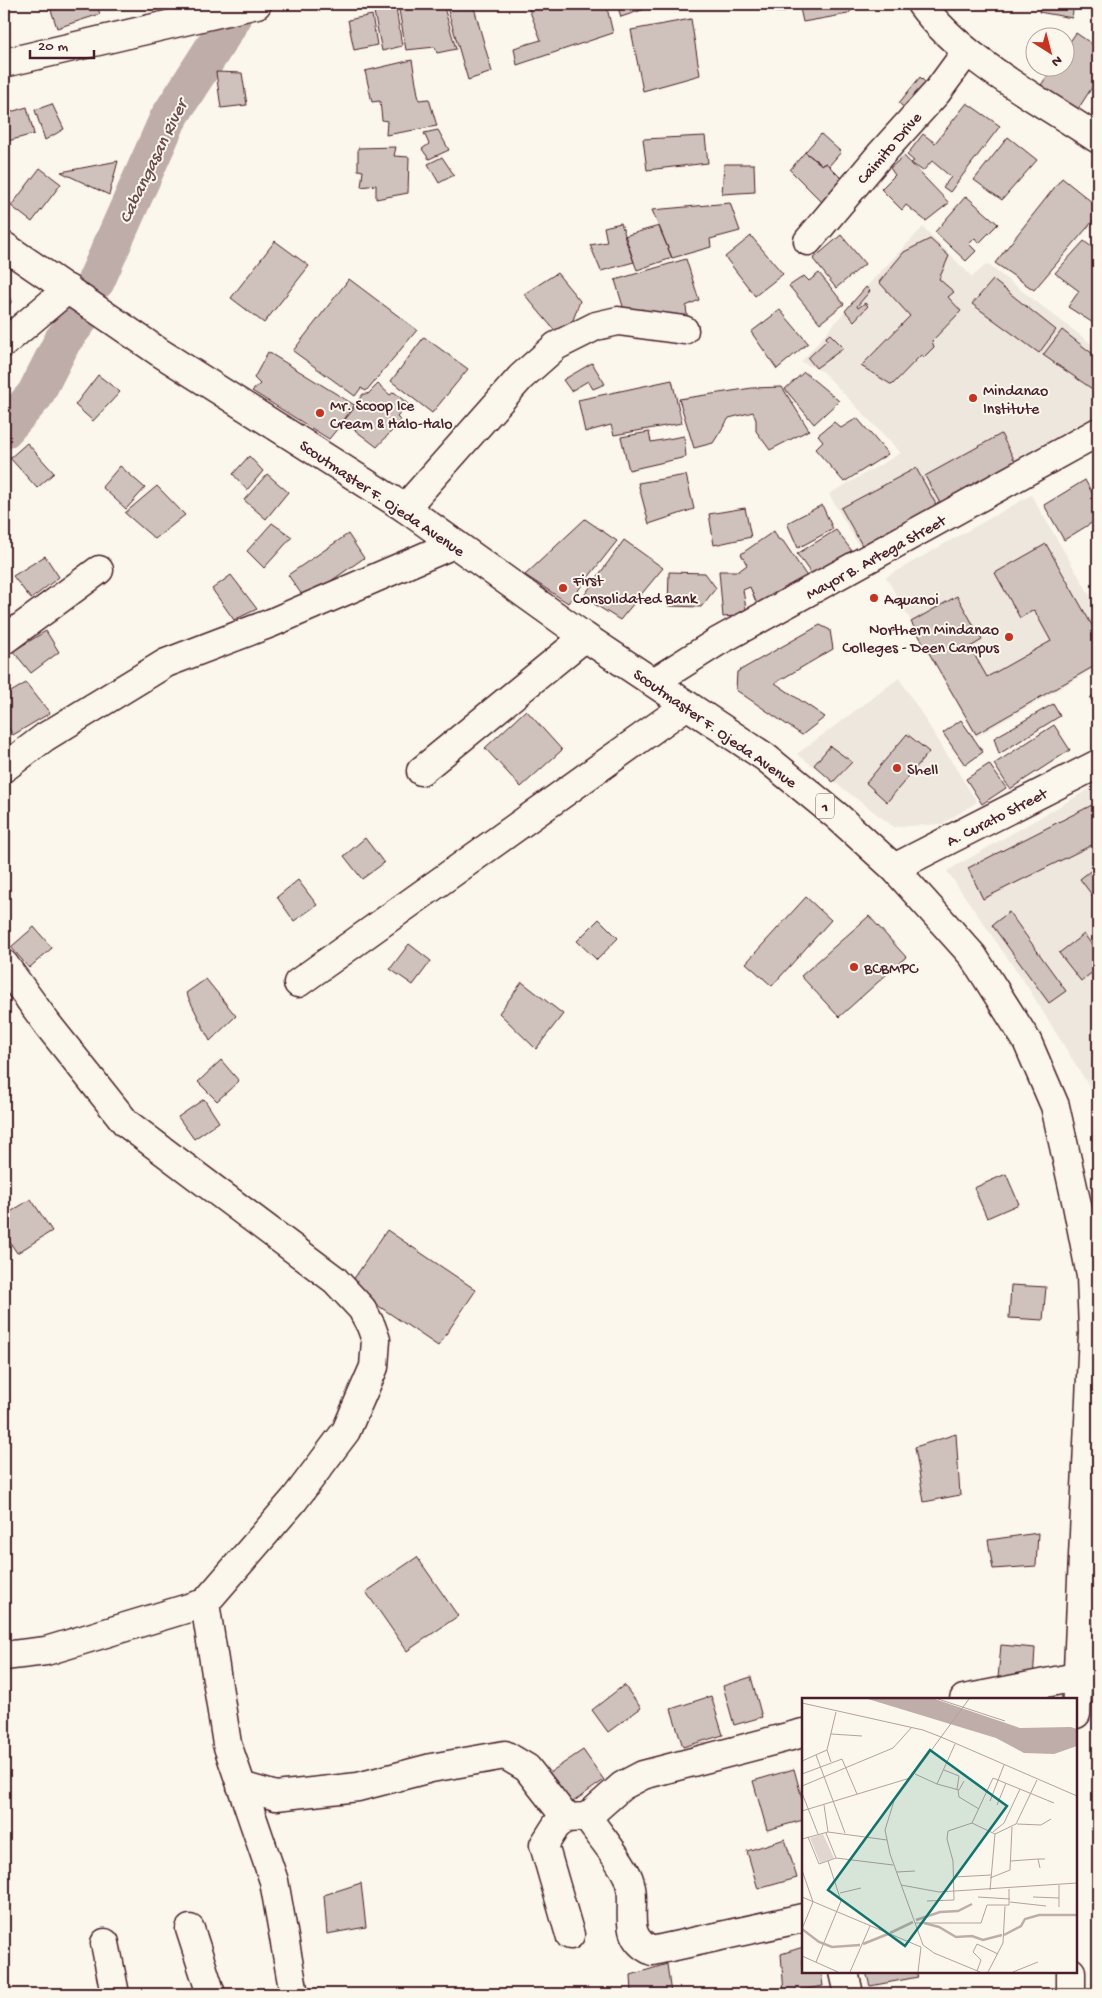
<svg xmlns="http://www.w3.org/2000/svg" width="1102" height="1998" font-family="'Gochi Hand',sans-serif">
<rect width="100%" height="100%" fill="#fbf7ec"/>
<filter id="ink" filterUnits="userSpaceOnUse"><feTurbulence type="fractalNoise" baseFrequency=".02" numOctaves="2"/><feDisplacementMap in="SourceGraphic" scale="10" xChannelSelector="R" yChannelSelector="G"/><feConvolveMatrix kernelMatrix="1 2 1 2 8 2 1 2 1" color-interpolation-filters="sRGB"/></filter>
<g filter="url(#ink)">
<path fill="#eee7de" d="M923 227 972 277 987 264 1098 349V425L863 553 829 494 901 453 822 371 801 362 866 287Z
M1031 495 1098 609V666L976 737 886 577Z
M899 678 977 802 942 824 894 827 797 754Z
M1098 784V1099H1097L1027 986 947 871Z"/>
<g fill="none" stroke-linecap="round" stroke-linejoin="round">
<path stroke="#bfadaa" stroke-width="38" d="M96 281 168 119 232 19
M4 430 35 395 63 340 78 321"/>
</g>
<path fill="#cfc2bc" stroke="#4a1f2b" d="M49 4H96L100 14 57 28Z
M398 4H411L412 7 423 6V4H443L456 49 437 53 435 47 406 50Z
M446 4H473L492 72 468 80Z
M527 4H606L613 33 517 65 514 48 541 40Z
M617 4H657V5L621 17Z
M774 4H785L784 12H775Z
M799 4H857L848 14 803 22Z
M1041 4H1074L1072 18 1039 12Z
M396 8 402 46 382 51 374 12Z
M372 15 377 45 354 50 348 20Z
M691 19 700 75 643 91 631 30Z
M1076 33 1098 48V78L1078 109 1041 85 1053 68H1064V50Z
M412 60 419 100 429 99 437 126 386 135 387 121 382 120 380 101 372 102 365 71Z
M216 72 242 73 247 105 221 108Z
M920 77 933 90 912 115 899 103Z
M1098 102V116L1092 111Z
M967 103 1000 126 950 192 943 187 951 177 932 161 923 171 911 163 914 161 907 155 923 134 935 143Z
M52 104 64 129 45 140 35 110Z
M27 107 34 134 4 142V114Z
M438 130 449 150 429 159 422 149 429 144 424 133Z
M821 134 841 152 829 166 826 163 822 165 805 152Z
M705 136 708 163 647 170 643 139Z
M1008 137 1037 160 1002 200 974 180Z
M396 147 394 156 409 157 408 193 376 199V185L361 187 363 171 358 170V148Z
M805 152 822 165 826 163 849 186 829 209 790 170Z
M904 156 949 203 926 221 906 205 902 210 881 189 895 175 890 168Z
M442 157 454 175 439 183 428 164Z
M118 161 109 195 61 172Z
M724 164H754L755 192 722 194Z
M40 168 61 184 32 222 11 206Z
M1062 178 1098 207V215L1034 290 995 263Z
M966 196 998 224 979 243 975 238 969 244 976 251 966 261 935 232Z
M730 203 740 231 710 239 711 247 672 258 652 210Z
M621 223 634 262 601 271 590 245 607 242 604 227Z
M659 226 672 258 637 270 624 236Z
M841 235 865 264 836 288 813 259Z
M751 236 783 274 755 296 725 257Z
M930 239 949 256 939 279 954 292 948 297 961 311 932 341 934 347 924 357 921 355 892 385 861 366 910 316 879 282 904 252Z
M275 241 309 266 264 323 231 298Z
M1084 241 1098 252V326L1068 307 1079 291 1055 273Z
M686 259 699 300 686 306 687 315 661 325 645 318 643 309 625 313 615 280Z
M557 273 580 301 573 320 556 332 524 294Z
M819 273 844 304 820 323 789 286 804 276 809 281Z
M349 279 417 330 366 391 361 388 355 396 293 351Z
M993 280 1056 330 1039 353 972 304Z
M866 287 870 291 857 306 858 308 865 303 868 306 854 321 845 311Z
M4 295 12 300 4 315Z
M780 310 808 343 777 369 751 332Z
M1062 330 1098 358V393L1043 355Z
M830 334 844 348 816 368 808 358 827 340 826 337Z
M424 337 468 369 432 413 391 381Z
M268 352 356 406 329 439 252 391 260 384 254 378Z
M592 363 605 384 593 389 588 381 571 391 563 380Z
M804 372 839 401 814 424 785 389Z
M98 375 120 392 93 421 75 405Z
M672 380 682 423 614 435 611 425 585 432 578 400Z
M378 384 390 395 394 392 408 404 397 417 401 421 377 447 343 421 363 394H368Z
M782 387 809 430 770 450 756 431V420L753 412 729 418 713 443 694 448 679 399 752 388Z
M857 418 888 454 844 482 815 449 823 441 818 435 834 422 841 428Z
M649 432 651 442 684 436 686 457 629 470 621 437Z
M1001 434 1017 465 941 505 925 476Z
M27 443 54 473 37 488 10 458Z
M249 456 263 471 247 490 233 474Z
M120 466 145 488 126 509 102 487Z
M916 468 937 506 863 547 841 508Z
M267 474 288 492 266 519 244 500Z
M686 475 694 509 649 524 638 483Z
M1085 480 1098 504V519L1064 540 1044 505Z
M157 486 185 515 155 539 125 513Z
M822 505 833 529 798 548 787 523Z
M745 508 751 537 714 545 709 514Z
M585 519 617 541 568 603 525 575Z
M272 523 292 537 264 568 247 551Z
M836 530 855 555 815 579 797 554Z
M774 531 778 539 783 541 808 578 760 612 750 587 743 590 747 615 723 617 719 571H739L747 565 741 554Z
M348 534 364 558 305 599 288 575Z
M624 540 663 568 620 620 583 597Z
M1046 544 1098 636V664L976 734 911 622 957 596 982 640 970 647 987 677 1051 641 1034 610 1020 618 995 573Z
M45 556 59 577 31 599 13 576Z
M669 572 705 573 716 588 701 607 668 606Z
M231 575 257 609 234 620 212 589Z
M820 625 830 630 833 649 775 683 825 717 802 735 736 690 737 672Z
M46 631 59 652 31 673 13 651Z
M26 683 50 713 13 735 4 721V696Z
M1098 692V710L1090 698Z
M1053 704 1060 716 999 754 994 738Z
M526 710 562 750 521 787 485 748Z
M961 720 983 752 965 765 943 733Z
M1054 725 1070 750 1010 789 994 764Z
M907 734 929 752 887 802 866 783Z
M830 746 852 762 833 782 814 765Z
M989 764 1006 788 982 804 966 779Z
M1092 805 1098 819V842L983 899 968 868Z
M365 838 384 863 362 879 344 856Z
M1098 865V903L1080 879Z
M298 880 317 905 294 921 277 897Z
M806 897 831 920 772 986 746 963Z
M1009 912 1066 991 1049 1003 992 925Z
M869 916 906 957 839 1017 801 976Z
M599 919 618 938 597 960 577 941Z
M34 927 52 948 29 968 11 947Z
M1084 934 1098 953V968L1081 981 1059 953Z
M409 944 431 961 413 985 390 969Z
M206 979 236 1016 210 1041 186 993Z
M522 982 563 1014 536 1049 499 1013Z
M221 1060 239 1081 217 1101 198 1082Z
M204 1099 219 1122 194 1139 178 1117Z
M1006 1174 1019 1204 987 1218 974 1188Z
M31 1199 52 1231 17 1253 4 1233V1216Z
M387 1230 476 1290 438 1346 349 1286Z
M1011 1285 1046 1287 1043 1320 1009 1318Z
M956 1434 960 1495 924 1502 915 1447Z
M1038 1533 1036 1566 993 1569 988 1540Z
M417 1557 458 1616 407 1651 366 1592Z
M1001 1645 1035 1648 1033 1681 998 1678Z
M751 1677 762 1717 734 1725 723 1686Z
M624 1685 641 1708 608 1732 592 1710Z
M711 1696 723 1735 683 1747 671 1709Z
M583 1750 604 1780 570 1804 549 1773Z
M794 1769 803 1802V1820L767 1830 753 1781Z
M785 1839 797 1878 758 1889 747 1851Z
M361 1883 366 1927 327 1934 324 1895Z
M803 1947V1972H821L823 1986 784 1993 781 1954Z
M667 1964 671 1994H632L631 1975Z
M866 1972H915L918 1977 870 1986Z"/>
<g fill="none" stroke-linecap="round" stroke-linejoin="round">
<g stroke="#4a1f2b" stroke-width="31">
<path id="minor" d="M921 4C963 61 1039 99 1098 139
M4 63 257 4
M808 241 880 155 937 92 967 51
M4 343 68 289
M405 508 521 377 556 346 596 326 618 321 684 330
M4 640 99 570
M654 682 717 642 1098 432
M4 768 45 737 166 663 271 623 454 544
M421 771 585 637
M4 964 48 1025 126 1123 335 1280 362 1309 371 1326 376 1340 374 1367 346 1431 294 1500 205 1603 46 1651 4 1656
M298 983 687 705
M205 1603 227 1744 274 1881 294 1994
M964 1699 1076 1677
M241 1786 276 1796 358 1787 431 1768 505 1755 527 1768 566 1818
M587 1817C600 1836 617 1855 627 1875 641 1903 617 1935 652 1951L803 1918
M190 1929 211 1994
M570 1935 544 1845 556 1826 566 1818 587 1817 622 1786 643 1775 803 1733
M105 1943 115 1994
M844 1972 849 1994"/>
</g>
<g stroke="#4a1f2b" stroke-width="31">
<path id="major" d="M894 868 1098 764
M1081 1614 1098 1591"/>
</g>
<g stroke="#4a1f2b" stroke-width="31">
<path id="highway" d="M4 246 159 352 405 508 585 637 765 757 837 816 894 868 973 956 1027 1041 1055 1106 1077 1205 1091 1276 1093 1332 1076 1714
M1071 1994V1972"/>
</g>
<use href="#minor" stroke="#fbf7ec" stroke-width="28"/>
<use href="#major" stroke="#fbf7ec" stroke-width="28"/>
<use href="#highway" stroke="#fbf7ec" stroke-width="28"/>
</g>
</g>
<g fill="#c8321e" stroke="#fbf7ec" stroke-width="2">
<circle cx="973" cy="398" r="5"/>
<circle cx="320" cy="413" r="5"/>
<circle cx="563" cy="588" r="5"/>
<circle cx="874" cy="598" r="5"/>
<circle cx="1009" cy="637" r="5"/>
<circle cx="897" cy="768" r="5"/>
<circle cx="854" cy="967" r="5"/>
</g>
<g text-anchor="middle" stroke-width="4" stroke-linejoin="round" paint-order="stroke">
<rect fill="#fbf7ec" stroke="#7f6065" stroke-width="1" x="816" y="793.5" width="18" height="25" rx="4"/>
<g font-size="15" font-weight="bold" fill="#4a1f2b">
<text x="825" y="811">1</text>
</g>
<g font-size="16" fill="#4a1f2b" stroke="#fbf7ec">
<text transform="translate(888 147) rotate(-49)" y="6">Caimito Drive</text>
<text transform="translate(383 497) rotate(34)" y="6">Scoutmaster F. Ojeda Avenue</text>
<text transform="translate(875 556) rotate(-29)" y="6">Mayor B. Artega Street</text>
<text transform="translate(716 727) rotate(35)" y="6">Scoutmaster F. Ojeda Avenue</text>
<text transform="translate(996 816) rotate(-27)" y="6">A. Curato Street</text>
</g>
<g font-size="16" fill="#4a1f2b" stroke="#fbf7ec" text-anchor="start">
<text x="983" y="395">Mindanao<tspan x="983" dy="18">Institute</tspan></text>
<text x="330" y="410">Mr. Scoop Ice<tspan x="330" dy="18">Cream &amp; Halo-Halo</tspan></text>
<text x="573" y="585">First<tspan x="573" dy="18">Consolidated Bank</tspan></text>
<text x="884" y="604">Aquanoi</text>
<text x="999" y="634" text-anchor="end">Northern Mindanao<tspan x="999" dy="18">Colleges - Deen Campus</tspan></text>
<text x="907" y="774">Shell</text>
<text x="864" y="973">BCBMPC</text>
</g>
<g font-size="18" font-style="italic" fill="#6d4a51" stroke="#fbf7ec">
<text transform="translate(152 161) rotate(-64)" y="6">Cabangasan River</text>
</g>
</g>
<g transform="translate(802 1698)">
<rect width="275" height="275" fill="#fbf7ec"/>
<path d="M21 136 32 160 18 165 8 140Z" fill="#e2d7d0"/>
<path d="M66 1H133L218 30 269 29 275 31V48L252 56 222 55 194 40Z" fill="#bfadaa"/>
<path fill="none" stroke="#bfadaa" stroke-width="2.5" d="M114 222 138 214 156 213 170 206M122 225 137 229 154 239 170 238 181 242 200 237M0 231 17 244 30 249 58 247M88 235 111 224M202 237 219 228 223 221 237 217H275M61 246 86 236"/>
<path fill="none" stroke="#b4a19f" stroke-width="1" d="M136 1 203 23M167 1 92 103 83 132 88 156 121 247 132 255 178 274M0 5 121 32 139 39M29 36 60 38M139 39 275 98M14 57 43 135M0 63 25 52M29 64 25 52 34 14M142 72 157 78 155 91M0 76 40 61 55 96M113 76 135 86 153 46M135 86 157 92 162 83M0 88 91 50 110 29M156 92 157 99 177 111M0 95 16 136M188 103 202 67M22 107 26 134M195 107 204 85M0 113 108 80M170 125 191 80 252 105M215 126 239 127 249 121M191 134 202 125 218 91M24 135 34 160M193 136 214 126 235 82M6 139 17 166 34 160 91 167M0 141 26 134 85 142M209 163 236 161M238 170 236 161H243M0 172 11 204 0 231M95 174 113 173M152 179 189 177M188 180 208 172 210 129M99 187 137 194 275 185M257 187V209M188 192 193 136M38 195 59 190M0 199 119 249 116 274M176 199 208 201M231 199 257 200M125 203 152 202 151 163 145 141 146 133 170 125 193 136M208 204 244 208M113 225H179L185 207H207V191M0 258 36 274M14 264 39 203 26 163M175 273 179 262 171 254 175 246 196 256M48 274 68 228M186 274 201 245 203 208M211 274 236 264"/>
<path fill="#0f766e" fill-opacity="0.15" stroke="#0f766e" stroke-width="2.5" d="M128 52 205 108 103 248 26 192Z"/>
<rect width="275" height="275" fill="none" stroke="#4a1f2b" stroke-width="2.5"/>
</g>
<rect width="1102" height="1998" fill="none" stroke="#fbf7ec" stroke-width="20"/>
<rect x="10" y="10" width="1082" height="1978" fill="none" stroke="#4a1f2b" stroke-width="2" filter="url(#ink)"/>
<g transform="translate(1050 52) rotate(144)"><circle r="24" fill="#fbf7ec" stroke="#b4a19f"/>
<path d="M0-4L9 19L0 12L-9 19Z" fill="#c8321e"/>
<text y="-8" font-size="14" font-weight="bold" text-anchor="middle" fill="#4a1f2b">N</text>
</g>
<path d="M30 50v8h64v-8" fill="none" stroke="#4a1f2b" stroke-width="2.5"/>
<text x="38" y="50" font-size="15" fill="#4a1f2b" stroke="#fbf7ec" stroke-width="4" paint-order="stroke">20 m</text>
</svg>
